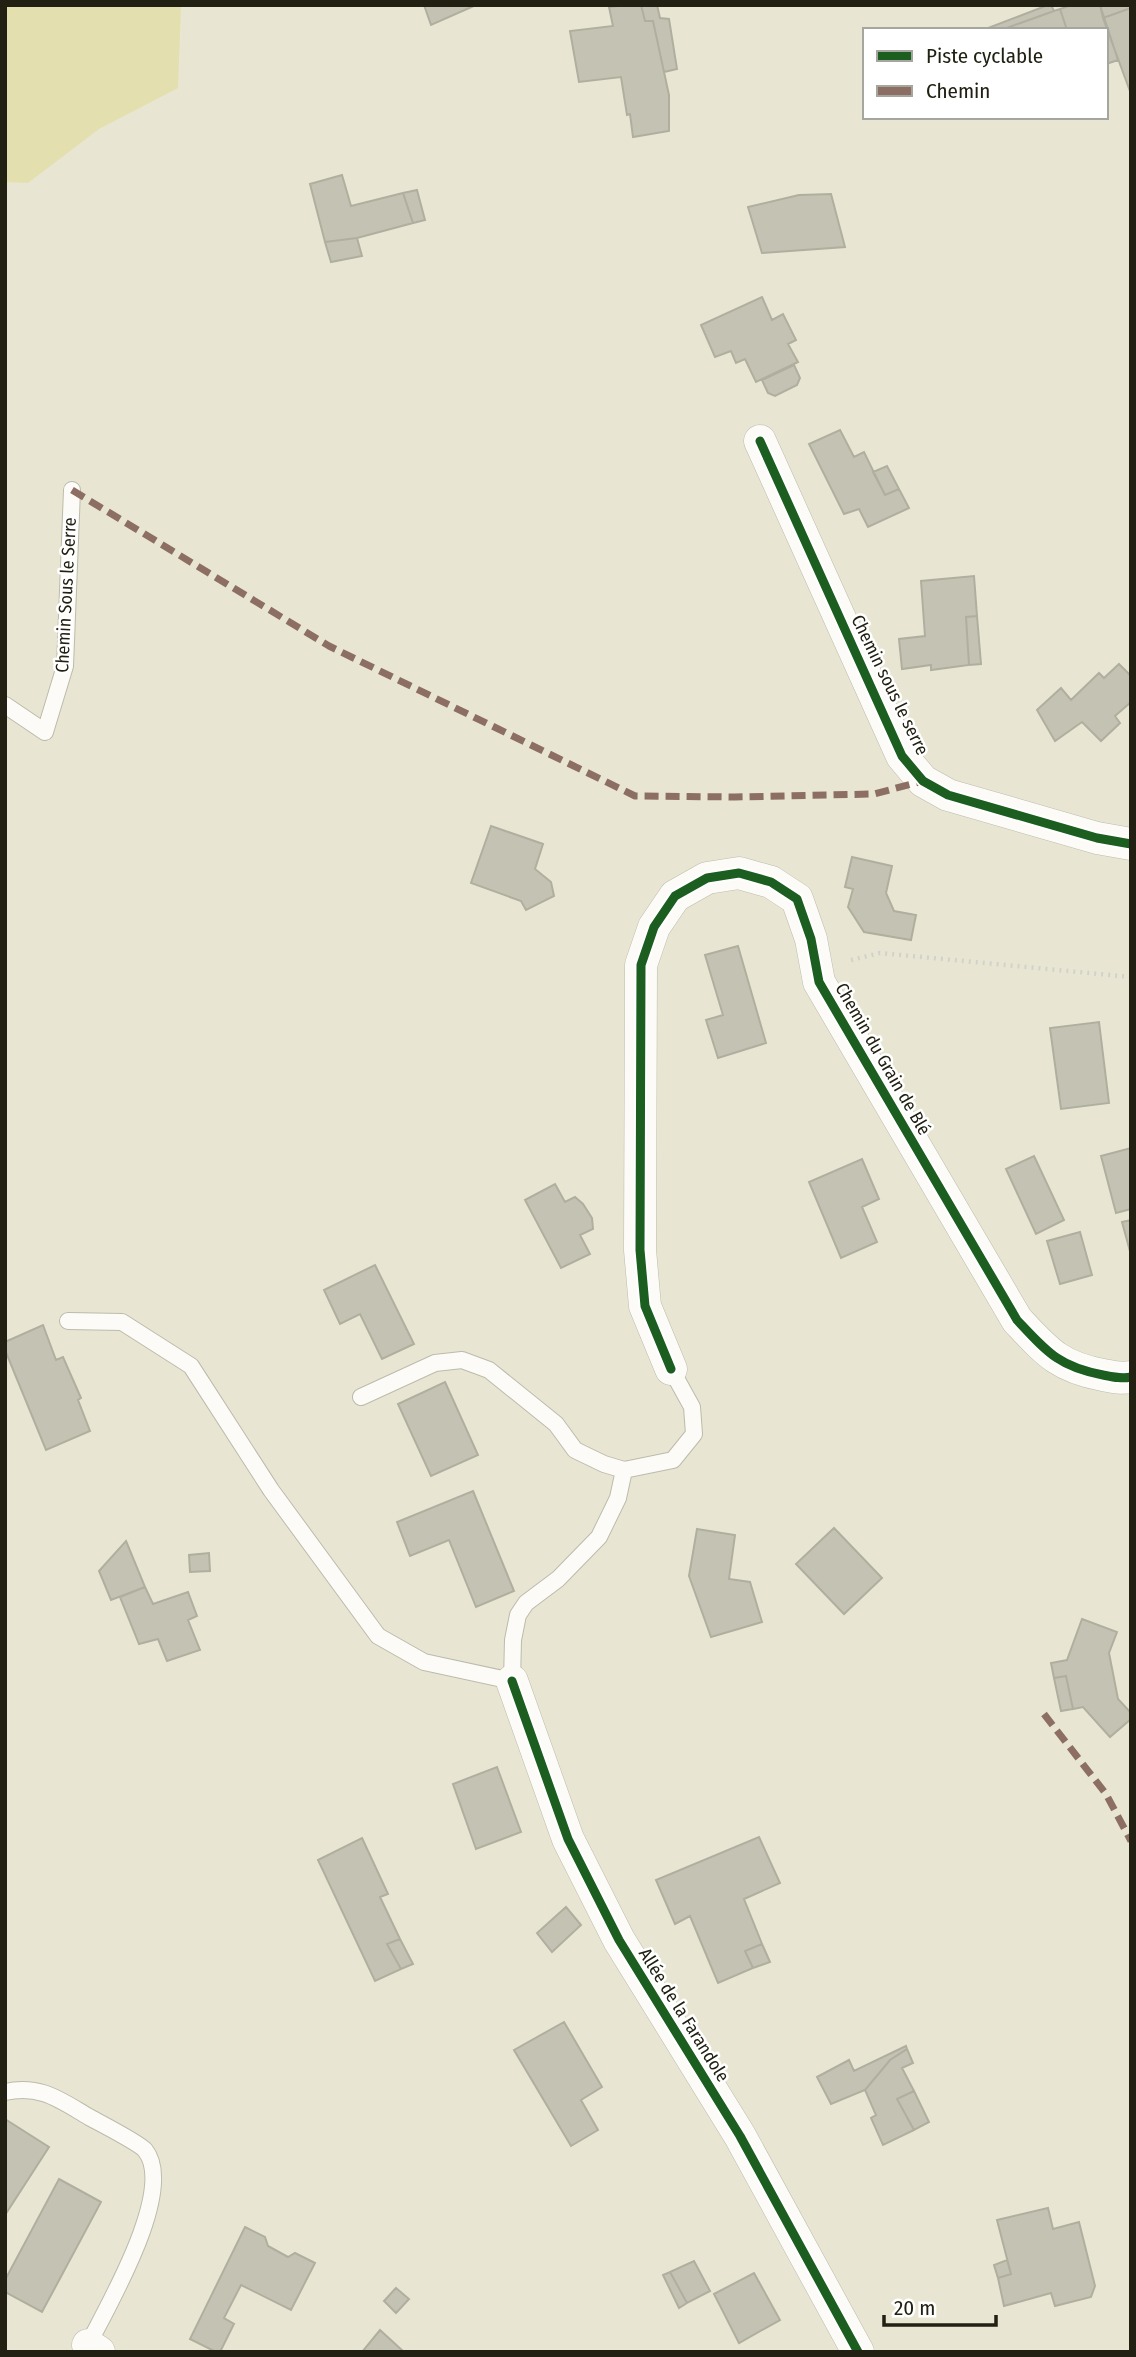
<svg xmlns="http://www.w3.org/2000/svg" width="1136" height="2357" font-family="'Fira Sans Condensed',sans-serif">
<rect width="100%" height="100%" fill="#e8e6d2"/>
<path fill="#e4dfae" d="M5 5H181L178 88 99 129 28 183 5 182Z"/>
<path fill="#c4c3b3" stroke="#b0af9f" stroke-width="2" d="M424 5H476L431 25Z
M627 5H641L645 21H653L669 95V131L633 137 630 114 627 115 621 77 579 82 570 31 613 26 609 7Z
M641 5H657L660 18 669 19 677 69 664 72 653 21H645Z
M1048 5H1051L1054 11 1001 30H983Z
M1071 5H1100L1118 60 1106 64V30H1067L1060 9Z
M1100 5H1131V8L1103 18Z
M1131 8V94L1103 18Z
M1060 9 1067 30H1001L1054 11Z
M342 175 351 206 403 193 413 223 357 238 325 242 310 184Z
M417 190 425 220 413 223 403 193Z
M831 194 845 247 762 253 748 207 799 195Z
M357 238 362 256 331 262 325 242Z
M762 297 772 320 783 314 796 340 788 344 798 362 756 382 745 359 736 363 731 351 715 357 701 325Z
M794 365 800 378 797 385 775 396 768 393 762 380Z
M840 430 854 457 864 452 885 495 899 489 909 508 868 527 859 509 844 514 809 444Z
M887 466 899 489 885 495 873 472Z
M974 576 977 616 966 617 969 665 931 670V665L902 669 899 639 925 636 921 581Z
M977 616 981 664 969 665 966 617Z
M1119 664 1131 676V702L1115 716 1120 723 1101 741 1082 722 1055 741 1037 710 1061 688 1071 700 1099 673 1104 678Z
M491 826 543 844 535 869 551 882 554 896 526 910 521 901 471 883Z
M852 857 892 866 886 893 894 911 916 915 911 940 864 932 848 907 853 889 845 887Z
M738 946 766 1043 718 1058 706 1020 723 1015 705 955Z
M1099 1022 1109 1103 1061 1109 1050 1028Z
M1131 1148V1209L1116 1213 1101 1156Z
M1034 1156 1064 1220 1036 1234 1006 1169Z
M862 1159 879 1199 862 1207 877 1242 841 1258 809 1182Z
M555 1184 565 1202 575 1197 583 1204 592 1218 593 1229 580 1235 590 1254 561 1268 525 1200Z
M1131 1220V1255L1122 1222Z
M1080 1232 1092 1275 1060 1284 1047 1241Z
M375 1265 414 1344 382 1359 360 1314 340 1324 324 1290Z
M43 1325 56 1360 63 1357 81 1398 78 1400 90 1431 46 1450 5 1350V1342Z
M445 1382 478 1455 431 1476 398 1404Z
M473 1491 514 1591 476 1607 449 1540 410 1556 397 1522Z
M834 1528 882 1578 844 1614 796 1564Z
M697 1529 735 1535 729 1579 750 1582 762 1622 711 1637 689 1576Z
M126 1541 145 1587 111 1600 99 1571Z
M209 1553 210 1571 190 1572 189 1555Z
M145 1587 153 1604 188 1592 197 1616 188 1620 200 1650 167 1661 158 1639 139 1644 120 1597Z
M1082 1619 1117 1632 1109 1653 1118 1699 1131 1713V1719L1110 1737 1083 1707 1073 1709 1066 1676 1054 1678 1051 1663 1067 1660Z
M1066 1676 1073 1709 1061 1711 1054 1678Z
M497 1767 521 1832 476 1849 453 1784Z
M759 1837 780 1883 744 1899 762 1944 745 1951 753 1968 718 1983 690 1916 675 1924 656 1880Z
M362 1838 388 1894 380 1897 400 1939 387 1944 401 1969 375 1981 318 1860Z
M566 1907 581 1925 552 1952 537 1933Z
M400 1939 413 1964 401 1969 387 1944Z
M762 1944 770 1962 753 1968 745 1951Z
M564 2022 602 2087 581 2100 598 2130 571 2146 514 2050Z
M906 2046 907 2049 890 2060 865 2090 831 2104 817 2077 849 2060 854 2071Z
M907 2049 913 2063 902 2068 914 2091 897 2099 914 2130 883 2145 871 2118 876 2115 865 2090 890 2060Z
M914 2091 929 2122 914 2130 897 2099Z
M5 2119 49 2147 5 2215Z
M59 2179 101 2202 42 2312 5 2292V2280Z
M1048 2208 1053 2229 1079 2222 1095 2286 1091 2297 1055 2306 1051 2293 1004 2306 998 2278 1011 2274 997 2220Z
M245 2227 265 2237 268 2246 288 2257 295 2253 315 2263 291 2310 241 2285 224 2318 234 2324 220 2352H216L190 2339Z
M1007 2260 1011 2274 998 2278 994 2265Z
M694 2261 710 2291 687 2303 670 2272Z
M670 2272 687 2303 679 2308 663 2275Z
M754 2273 780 2320 739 2343 714 2294Z
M396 2288 409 2299 396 2313 384 2301Z
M380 2330 404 2352H362Z"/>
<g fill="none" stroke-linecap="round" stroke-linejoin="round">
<g stroke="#bcbbab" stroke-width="18">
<path id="lane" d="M5 705 45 732 65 666 72 490
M68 1321 122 1322 191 1366 271 1490 378 1636 424 1662 512 1681 513 1640 518 1615 526 1603 558 1579 599 1537 618 1498 624 1470
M361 1397 435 1363 462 1360 489 1370 556 1424 575 1450 604 1464 624 1470 673 1460 694 1434 692 1407 671 1369
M5 2092C40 2084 60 2100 89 2117 100 2123 139 2143 145 2150 177 2189 107 2307 88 2345"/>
</g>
<g stroke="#bcbbab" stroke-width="33">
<path id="street" d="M760 441 902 756 923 781 948 795 1097 838 1131 844
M671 1369 645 1306 640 1250 641 965 654 927 675 896 707 878 739 873 771 882 797 899 811 939 819 982 1017 1320C1047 1352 1059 1367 1103 1375 1113 1377 1121 1379 1131 1377
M512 1681 568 1839 619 1940 740 2136 858 2352
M88 2345 99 2352"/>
</g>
<path stroke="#d2d2cc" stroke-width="4.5" stroke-dasharray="2 5" stroke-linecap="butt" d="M851 960 880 953 1131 977"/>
<use href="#lane" stroke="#fcfbf8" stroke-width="16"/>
<use href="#street" stroke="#fcfbf8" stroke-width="32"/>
<path stroke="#8d6e63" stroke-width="7" stroke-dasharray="14 7" stroke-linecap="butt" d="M72 490 329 646 635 796 735 797 874 794 923 781
M1044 1714 1106 1794 1131 1841"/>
<g stroke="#fff" stroke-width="13">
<path id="cycleway" d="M760 441 902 756 923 781 948 795 1097 838 1131 844
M671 1369 645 1306 640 1250 641 965 654 927 675 896 707 878 739 873 771 882 797 899 811 939 819 982 1017 1320C1047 1352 1059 1367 1103 1375 1113 1377 1121 1379 1131 1377
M512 1681 568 1839 619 1940 740 2136 858 2352"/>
</g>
<use href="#cycleway" stroke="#1b5e20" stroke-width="9"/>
</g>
<g text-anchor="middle" stroke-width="5" stroke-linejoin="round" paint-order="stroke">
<g font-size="18" fill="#212012" stroke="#fff">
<text transform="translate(66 595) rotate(-87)" y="6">Chemin Sous le Serre</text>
<text transform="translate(890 685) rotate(64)" y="6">Chemin sous le serre</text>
<text transform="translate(883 1059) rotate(60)" y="6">Chemin du Grain de Blé</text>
<text transform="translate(684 2015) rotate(58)" y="6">Allée de la Farandole</text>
</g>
</g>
<rect width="1136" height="2357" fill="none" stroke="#212012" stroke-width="14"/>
<rect x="863" y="28" width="245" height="91" fill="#ffffff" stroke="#a6a6a0" stroke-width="2"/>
<rect x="877" y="51" width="35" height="10" fill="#1b5e20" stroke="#a6a6a0" stroke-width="2"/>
<text x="926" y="63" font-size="21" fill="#212012">Piste cyclable</text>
<rect x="877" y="86" width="35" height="10" fill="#8d6e63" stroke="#a6a6a0" stroke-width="2"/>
<text x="926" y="98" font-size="21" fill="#212012">Chemin</text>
<path d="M884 2315v10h112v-10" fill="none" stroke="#212012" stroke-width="3.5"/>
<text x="894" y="2315" font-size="21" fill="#212012" stroke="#ffffff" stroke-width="5" paint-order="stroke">20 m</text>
</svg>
